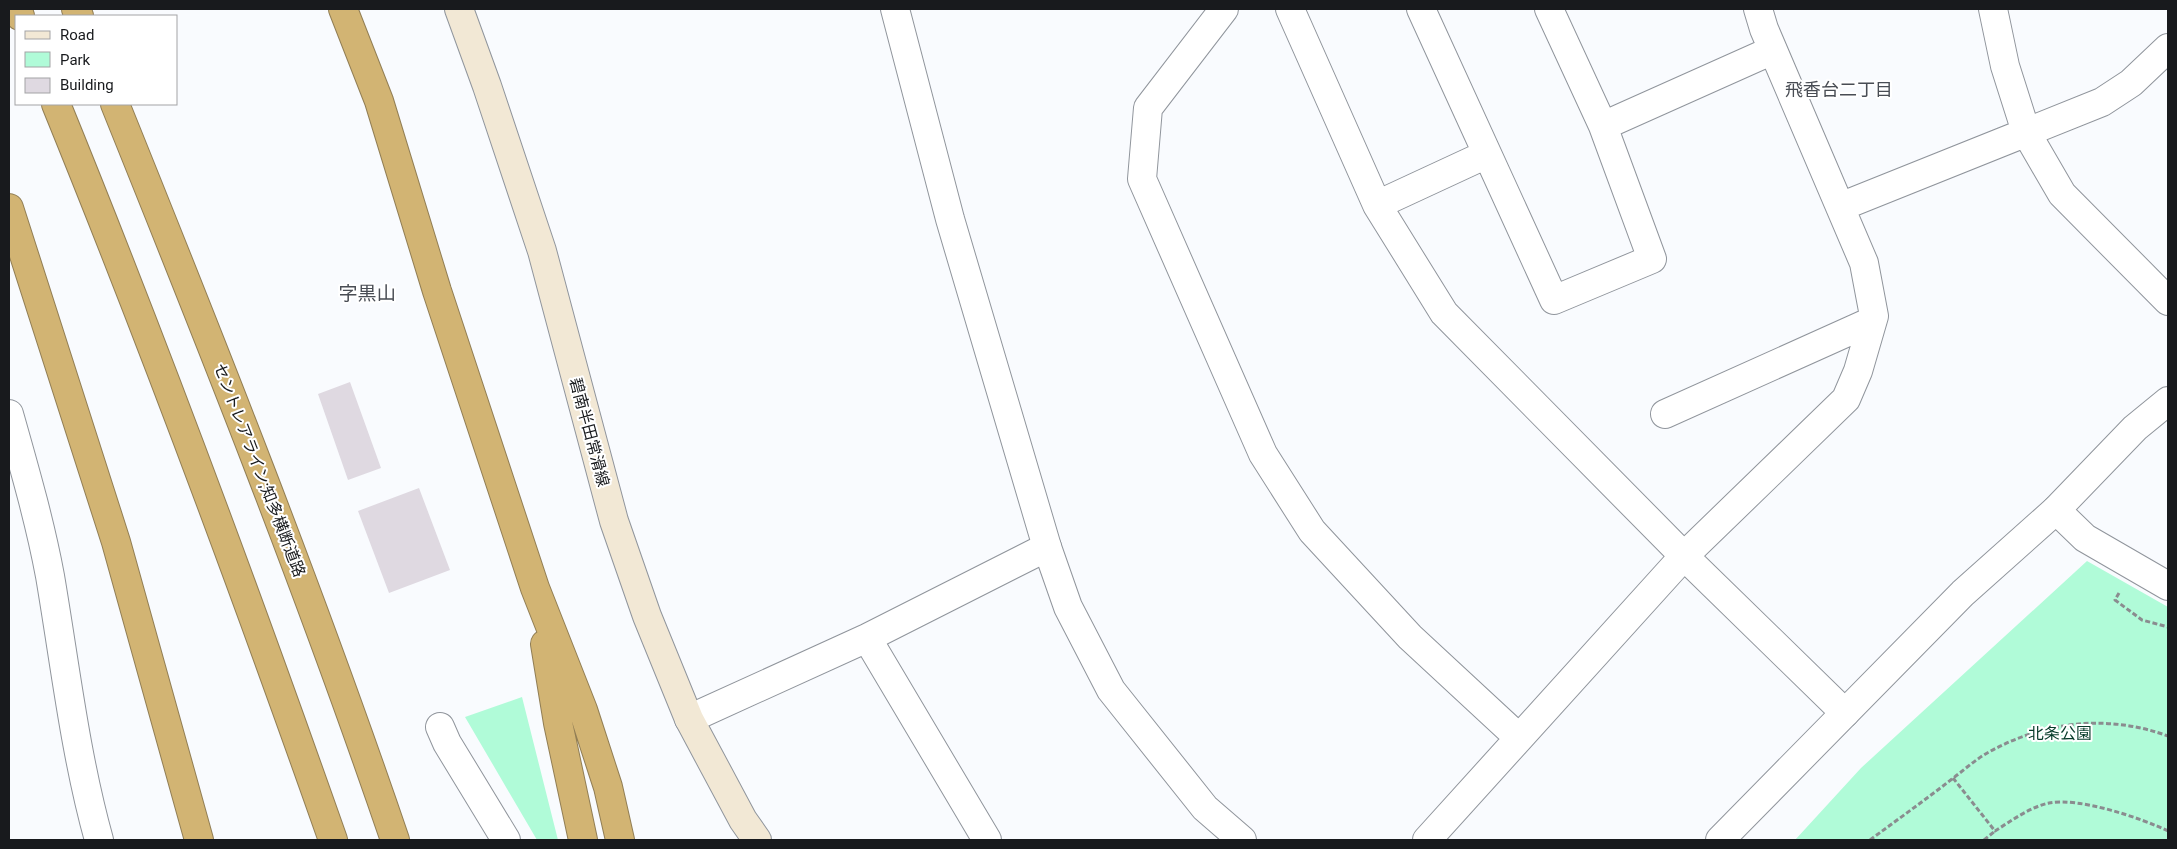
<svg xmlns="http://www.w3.org/2000/svg" width="2177" height="849" font-family="Roboto,'Noto Sans JP',sans-serif">
<rect width="100%" height="100%" fill="#f9fbfe"/>
<path fill="#b0fbd8" d="M2087 561 2168 607V840H1795L1861 768Z
M522 697 558 840H537L465 717Z"/>
<path fill="#dfd9e1" d="M350 382 381 468 348 480 318 394Z
M419 488 450 570 389 593 358 511Z"/>
<g fill="none" stroke-linecap="round" stroke-linejoin="round">
<g stroke="#90959c" stroke-width="30">
<path id="minor" d="M1224 9 1148 108 1142 179 1263 454 1312 531 1410 637 1519 738
M1290 9 1377 205 1444 313 1684 556 1845 713
M1421 9 1554 300 1652 259 1603 126 1549 9
M1993 9 2005 66 2026 132 2062 194 2168 301
M1603 126 1773 50
M1377 205 1487 154
M1840 207 2102 102 2131 83 2168 48
M9 414C24 467 40 522 50 576 65 664 75 754 99 840
M1665 414 1872 321
M2056 510 2085 538 2168 586
M867 638 987 840
M689 719 867 638 1047 547 1068 607 1111 690 1205 808 1242 840
M440 727 447 743 506 840
M1427 840 1684 556 1846 399 1858 371 1874 316 1864 263 1764 29 1758 9"/>
</g>
<g stroke="#90959c" stroke-width="30">
<path id="tertiary" d="M895 9 950 219 1047 547
M1720 840 1963 593 2056 510 2135 428 2168 401"/>
</g>
<g stroke="#90959c" stroke-width="30">
<path id="secondary" d="M459 9 487 86 542 251 614 521 647 616 689 719 743 820 757 840"/>
</g>
<g stroke="#917e55" stroke-width="30">
<path id="motorway" d="M17 9 20 16
M76 9 79 16
M343 9 379 101 437 291 535 588 583 710 608 787 620 840
M56 104C155 347 246 593 333 840
M115 104C213 347 310 591 395 840
M9 208 116 542 199 840
M545 644 558 723 583 840"/>
</g>
<path stroke="#8a8c8f" stroke-width="3" stroke-dasharray="5 2.5" stroke-linecap="butt" d="M2119 593 2115 600 2142 620 2168 627
M1953 778 1995 831C2011 821 2030 807 2049 803 2079 797 2141 818 2168 831
M1870 840C1897 820 1925 800 1952 779 1964 770 1976 759 1989 752 2045 721 2108 714 2168 736
M1984 840 1995 831"/>
<use href="#minor" stroke="#fff" stroke-width="28"/>
<use href="#tertiary" stroke="#fff" stroke-width="28"/>
<use href="#secondary" stroke="#f2e8d5" stroke-width="28"/>
<use href="#motorway" stroke="#d2b473" stroke-width="28"/>
</g>
<g text-anchor="middle" stroke-width="4" stroke-linejoin="round" paint-order="stroke">
<g font-size="16" fill="#181a1d" stroke="#fff">
<text transform="translate(590 432) rotate(75)" y="6">碧南半田常滑線</text>
<text transform="translate(260 470) rotate(69)" y="6">セントレアライン;知多横断道路</text>
</g>
<g font-size="16" fill="#063b29" stroke="#fff">
<text x="2060" y="739">北条公園</text>
</g>
<g font-size="18" fill="#494d54" stroke="#fff">
<text x="1839" y="96">飛香台二丁目</text>
</g>
<g font-size="19" fill="#494d54" stroke="#fff">
<text x="367" y="300">字黒山</text>
</g>
</g>
<rect width="2177" height="849" fill="none" stroke="#181a1d" stroke-width="20"/>
<rect x="15" y="15" width="162" height="90" fill="#ffffff" stroke="#a3a3a5"/>
<rect x="25" y="31" width="25" height="8" fill="#f2e8d5" stroke="#a3a3a5"/>
<text x="60" y="40" font-size="15" fill="#181a1d">Road</text>
<rect x="25" y="52" width="25" height="15" fill="#b0fbd8" stroke="#a3a3a5"/>
<text x="60" y="65" font-size="15" fill="#181a1d">Park</text>
<rect x="25" y="78" width="25" height="15" fill="#dfd9e1" stroke="#a3a3a5"/>
<text x="60" y="90" font-size="15" fill="#181a1d">Building</text>
</svg>
